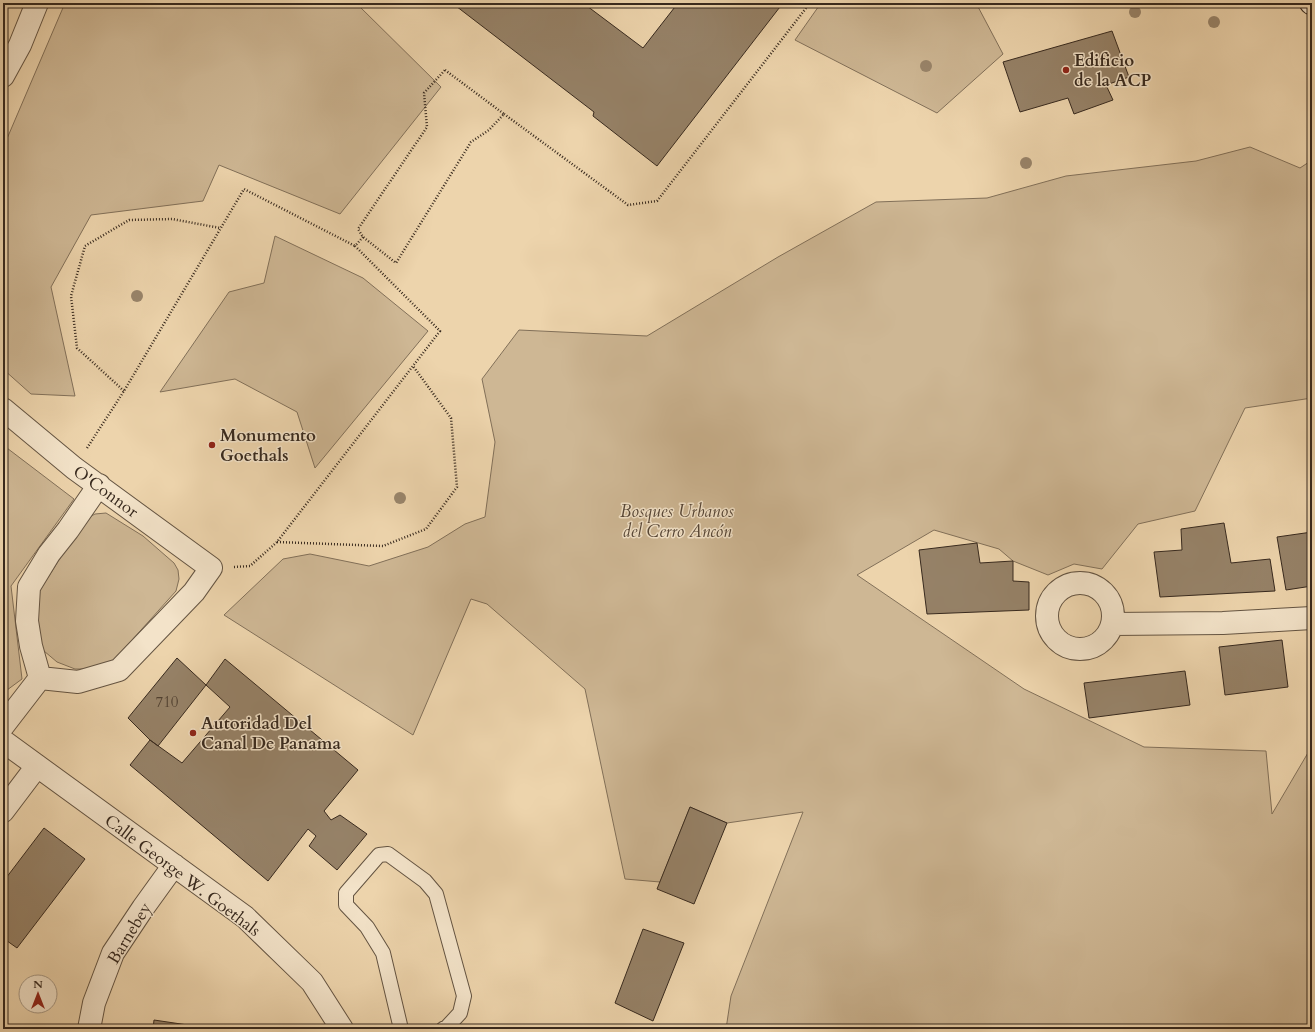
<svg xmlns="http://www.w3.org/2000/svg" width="1315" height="1032" font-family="Cardo,serif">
<rect width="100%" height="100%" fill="#edd4ac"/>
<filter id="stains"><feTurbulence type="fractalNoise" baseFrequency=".005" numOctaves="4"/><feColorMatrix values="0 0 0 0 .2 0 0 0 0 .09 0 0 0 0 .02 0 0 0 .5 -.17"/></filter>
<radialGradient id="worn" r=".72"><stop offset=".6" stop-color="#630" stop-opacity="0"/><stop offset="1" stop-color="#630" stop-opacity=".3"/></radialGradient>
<path fill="#ceb794" stroke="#827059" d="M65 3H356L441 87 340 214 219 165 203 201 91 215 51 287 75 396 31 394 3 369V148Z
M821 3H976L1003 54 937 113 795 40Z
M1250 147 1300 168 1312 160V398L1245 408 1195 511 1138 524 1102 569 1074 564 1048 575 1013 561 999 549 934 530 857 575 1024 689 1144 747 1266 751 1272 814 1312 746V1029H726L731 996 803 812 727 823 690 807 660 882 625 879 585 689 487 604 471 599 413 735 224 615 283 559 310 554 369 566 428 547 465 524 485 517 495 442 482 379 519 330 647 336 778 257 876 202 987 198 1066 176 1196 161Z
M275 236 363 278 428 331 315 468 297 412 235 379 160 392 229 292 264 283Z
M3 445 74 499 11 586 22 679 3 693Z
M106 513 143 536 174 563 178 570 179 579 176 591 115 659 104 665 94 669H75L57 662 44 651 35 637 37 595 84 520 95 514Z"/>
<path fill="#968268" stroke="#37291e" d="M452 3H583L643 48 678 3H783L657 166 593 116 594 112Z
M1112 31 1129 77 1106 85 1113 100 1074 114 1068 98 1020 112 1003 62Z
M1224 523 1231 563 1270 559 1275 591 1160 597 1154 552 1182 550 1181 529Z
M1312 532V586L1286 590 1277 537Z
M977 543 980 563 1013 561V581L1029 582V610L927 614 919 550Z
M1282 640 1288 687 1225 695 1219 647Z
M177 658 206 685 158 746 150 740 128 718Z
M225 659 358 770 324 811 331 820 340 815 367 834 337 870 309 846 316 836 308 829 268 881 130 765 150 740 182 763 230 707 206 685Z
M1185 671 1190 705 1089 718 1084 683Z
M690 807 727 823 694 904 657 889Z
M44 828 85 859 17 948 3 938V882Z
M643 929 684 943 653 1021 615 1003Z
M154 1020 208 1028V1029H153Z"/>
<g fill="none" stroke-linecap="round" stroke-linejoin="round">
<g stroke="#645442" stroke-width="16">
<path id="lane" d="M401 1029 383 953 367 927 346 905V893L379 855 388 854 425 881 436 894 464 996 460 1013 447 1027 443 1029"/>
</g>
<g stroke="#645442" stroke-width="24">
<path id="street" d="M3 76 20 45 37 3
M3 409 74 468 211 568 194 592 119 670 78 682 40 678
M1047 616a33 33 0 1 1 66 0a33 33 0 1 1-66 0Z
M1112 624 1223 623 1312 618
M40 678 31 646 27 621 29 587 49 554 68 530 99 485
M3 726 40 678
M3 741 245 917 312 982 342 1029
M3 811 37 766
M89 1029 94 1003 113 953 143 908 174 865"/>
</g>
<g stroke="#37291e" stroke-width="24">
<path id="secondary" d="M1311 3H1312"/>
</g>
<path stroke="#37291e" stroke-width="2.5" stroke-dasharray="1 2" stroke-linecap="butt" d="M445 70 504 114 489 130 471 142 396 263 363 237 358 229 427 127 424 93Z
M504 114 628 205 657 201 810 3
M124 391 77 348 71 296 85 246 129 220 172 219 220 228
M87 448 124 391 244 189 355 246
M277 542 383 546 426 529 457 487 451 418 413 366
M234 567 250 566 277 542 440 331 355 246 363 237"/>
<use href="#lane" stroke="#f3e3c9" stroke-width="14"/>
<use href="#street" stroke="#f3e3c9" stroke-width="22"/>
<use href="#secondary" stroke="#f3e3c9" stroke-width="22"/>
</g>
<g fill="#99856b">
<circle cx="1135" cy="12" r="6"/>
<circle cx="1214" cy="22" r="6"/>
<circle cx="926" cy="66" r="6"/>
<circle cx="1026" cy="163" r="6"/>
<circle cx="137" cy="296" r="6"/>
<circle cx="400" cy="498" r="6"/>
</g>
<g fill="#8f2418" stroke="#f3e3c9" stroke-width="1.5">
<circle cx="1066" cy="70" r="4"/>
<circle cx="212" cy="445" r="4"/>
<circle cx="193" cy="733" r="4"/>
</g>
<g text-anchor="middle" stroke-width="3" stroke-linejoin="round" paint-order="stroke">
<g font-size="15" fill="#4f3f30">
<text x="167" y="707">710</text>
</g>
<g font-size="17" font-weight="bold" fill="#37291e" stroke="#f3e3c9" text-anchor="start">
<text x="1074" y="66">Edificio<tspan x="1074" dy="20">de la ACP</tspan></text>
<text x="220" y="441">Monumento<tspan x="220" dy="20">Goethals</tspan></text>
<text x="201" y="729">Autoridad Del<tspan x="201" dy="20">Canal De Panama</tspan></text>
</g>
<g font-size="17" fill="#37291e" stroke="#f3e3c9">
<text transform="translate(106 491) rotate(36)" y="6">O'Connor</text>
<text transform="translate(183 875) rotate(37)" y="6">Calle George W. Goethals</text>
<text transform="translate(129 933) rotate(-59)" y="6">Barnebey</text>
</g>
<g font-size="17" font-style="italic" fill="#554536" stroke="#f3e3c9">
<text x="677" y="517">Bosques Urbanos<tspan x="677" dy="20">del Cerro Ancón</tspan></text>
</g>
</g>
<rect width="1315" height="1032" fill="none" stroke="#edd4ac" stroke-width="16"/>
<rect x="4" y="4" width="1307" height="1024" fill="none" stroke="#37291e" stroke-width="2"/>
<rect x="8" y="8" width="1299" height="1016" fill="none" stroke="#37291e"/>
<g transform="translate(38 994)"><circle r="19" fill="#f3e3c9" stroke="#a89985"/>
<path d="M0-3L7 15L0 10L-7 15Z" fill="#8f2418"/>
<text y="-6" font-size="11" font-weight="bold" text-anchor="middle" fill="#37291e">N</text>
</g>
<rect width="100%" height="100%" filter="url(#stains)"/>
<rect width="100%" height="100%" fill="url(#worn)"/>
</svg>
